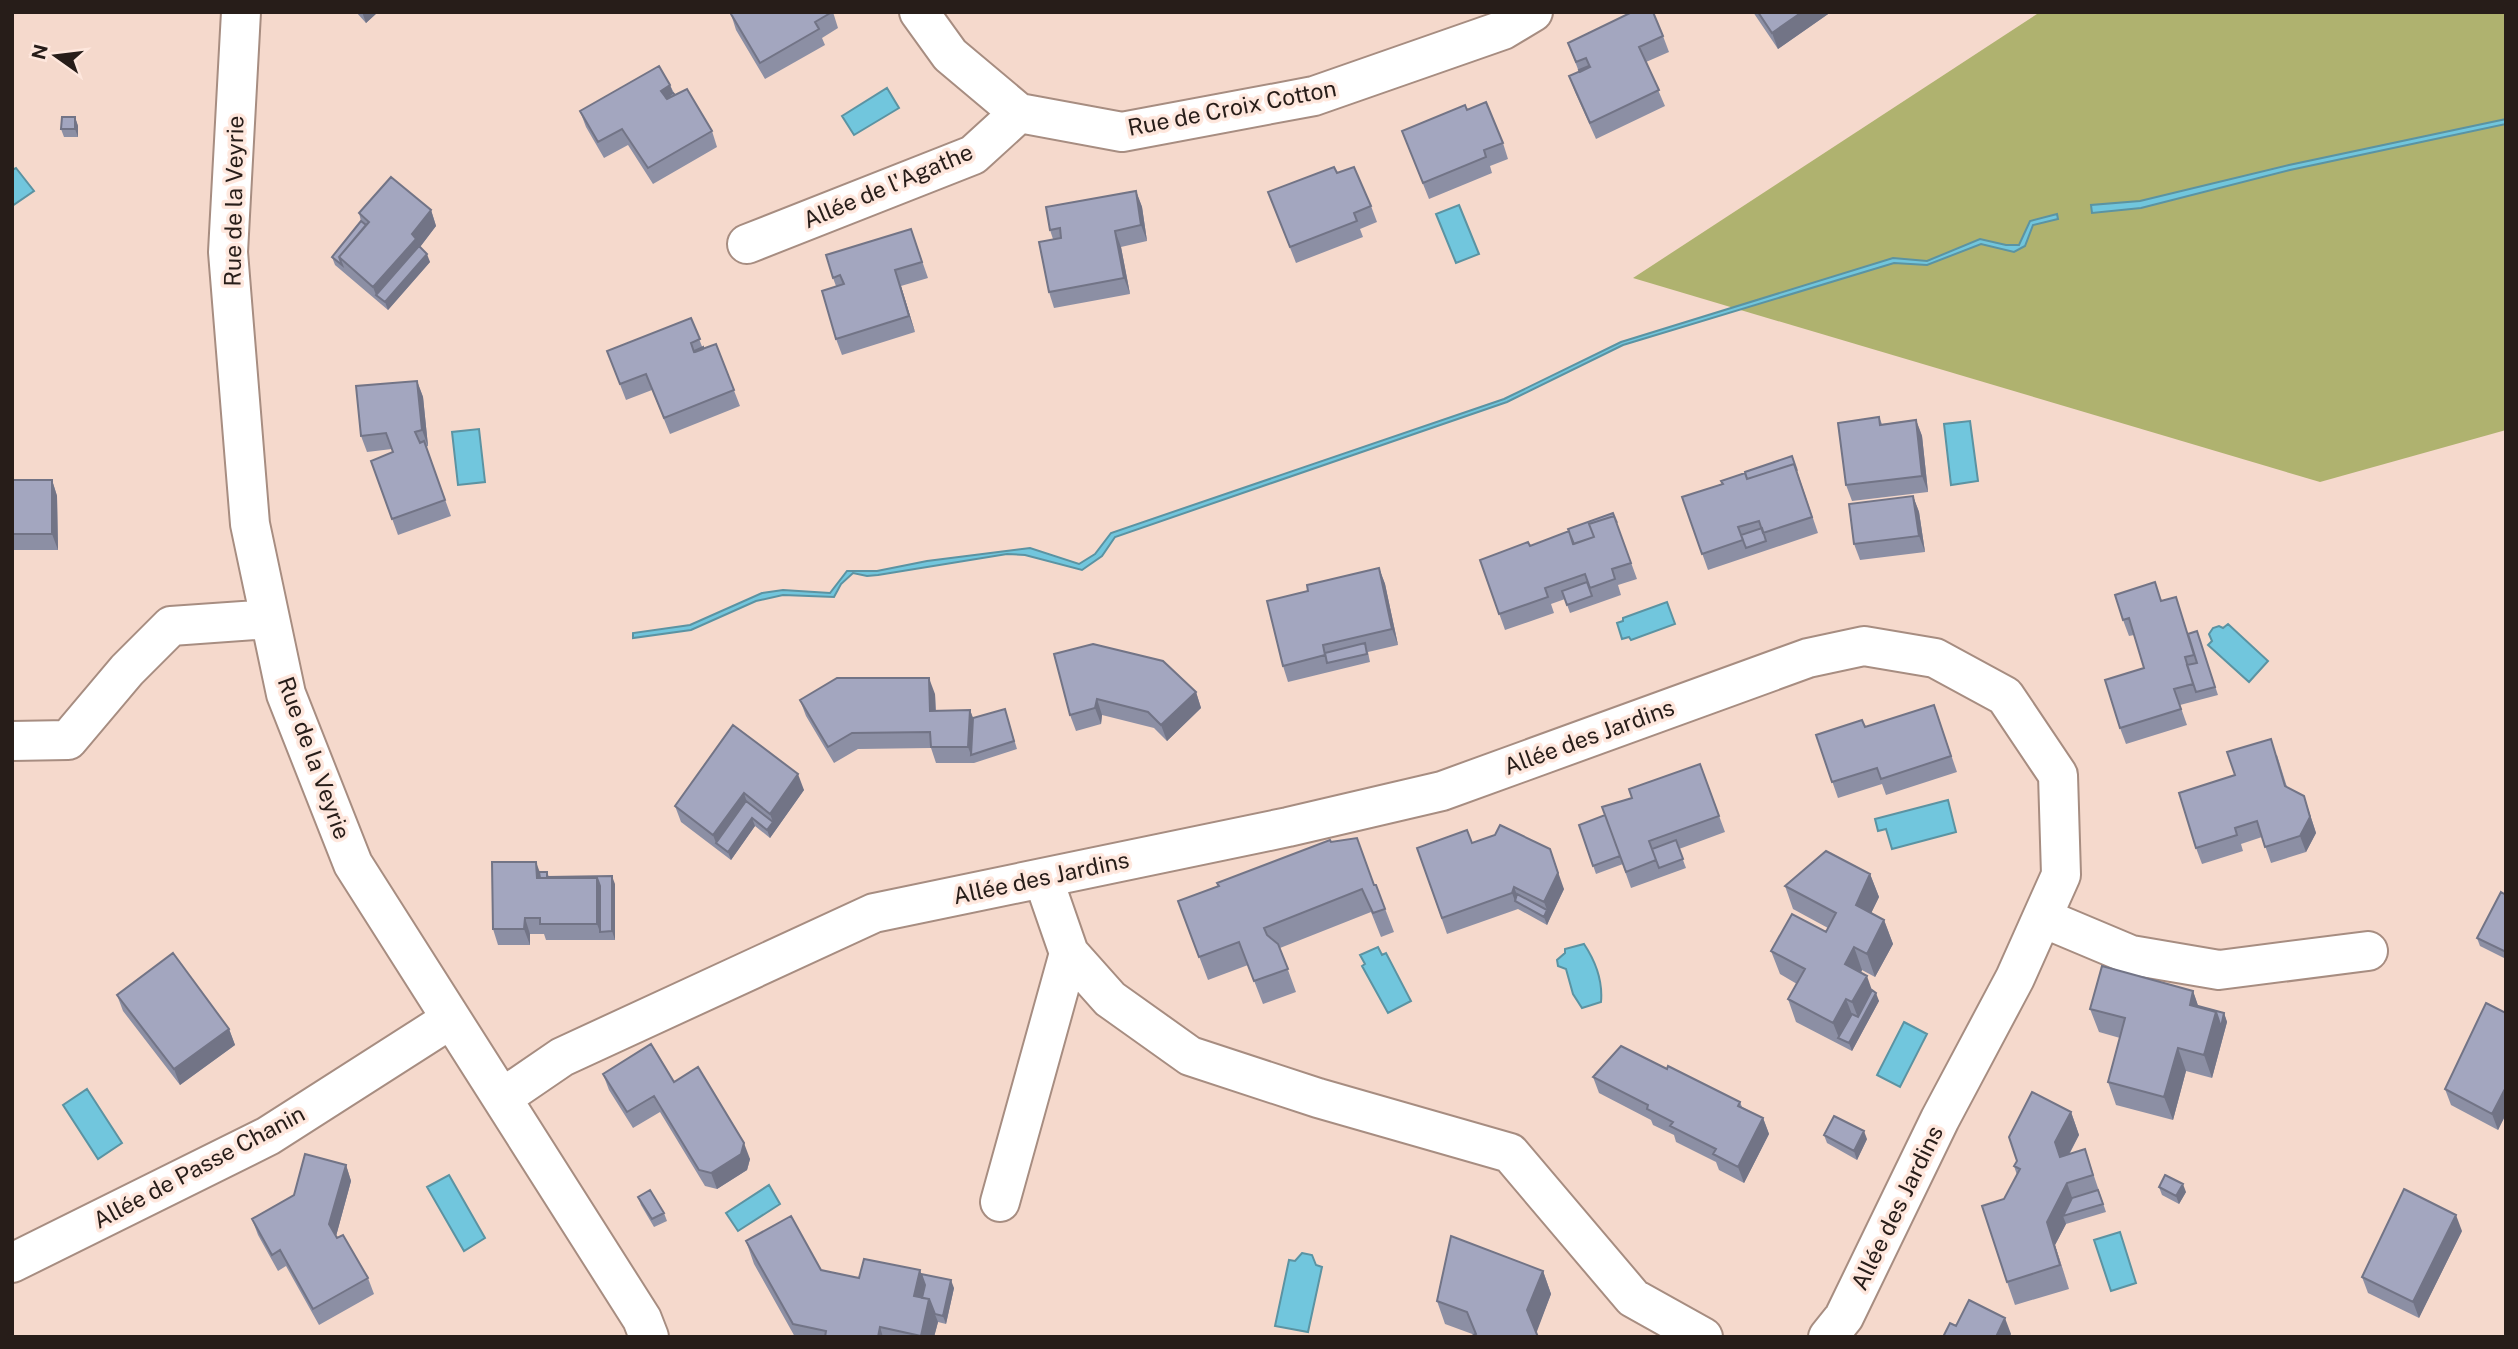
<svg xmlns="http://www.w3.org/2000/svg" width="2518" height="1349" font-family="'Public Sans',sans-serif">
<rect width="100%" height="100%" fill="#f5d9cc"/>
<path fill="#afb26f" d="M2040 12H2506V430L2320 482 1633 278Z"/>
<path fill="#71c6dd" stroke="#5b93a2" stroke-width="2" d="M887 88 899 108 854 135 842 116Z
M2506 119V124L2290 170 2141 208 2092 213 2091 205 2140 201 2289 165Z
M16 168 34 191 12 206V170Z
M1459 205 1479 254 1456 263 1436 214Z
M2057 214 2058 219 2033 225 2025 246 2014 252 1981 244 1927 265 1894 263 1623 345 1507 402 1115 537 1102 556 1082 570 1025 555 1007 554 878 575 867 576 853 573 841 584 834 597 783 595 756 601 691 630 633 638V633L690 625 762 593 783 590 830 593 847 571H877L927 561 1030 548 1079 564 1095 554 1111 533 1504 399 1621 342 1893 258 1927 261 1980 239 2006 245H2019L2030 221Z
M1970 421 1978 481 1951 485 1944 424Z
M479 429 485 482 458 485 452 432Z
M1667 602 1675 624 1631 640 1629 637 1622 639 1617 623 1623 621V618Z
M2228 624 2268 661 2249 682 2208 645 2212 641 2209 634 2213 628 2219 626 2223 628Z
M1948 800 1956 832 1892 849 1886 829 1878 831 1875 819Z
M1584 944C1596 962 1603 980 1601 1002L1582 1008 1573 994 1566 969 1558 966 1557 960 1565 953V949Z
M1378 947 1382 955 1386 953 1411 1001 1388 1013 1362 966 1365 964 1360 955Z
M1904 1022 1927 1034 1900 1087 1877 1075Z
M87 1089 122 1143 98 1159 63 1105Z
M449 1175 485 1238 464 1251 427 1187Z
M769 1185 780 1204 738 1231 726 1213Z
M2120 1232 2136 1283 2111 1291 2094 1240Z
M1302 1253 1312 1255 1316 1265 1322 1267 1308 1332 1275 1326 1289 1260 1295 1261Z"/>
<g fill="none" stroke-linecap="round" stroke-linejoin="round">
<g stroke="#a78d81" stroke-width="42">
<path id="minor" d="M241 12 228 252 250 524 286 694 353 864 642 1319 649 1337
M919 12 950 55 1019 113 1122 132 1314 96 1503 30 1533 12
M747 244 973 155 1019 113
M12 741 68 740 127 670 171 626 270 619
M2043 918 2131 955 2219 970 2368 951
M1069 953 1110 999 1190 1056 1318 1098 1510 1153 1633 1298 1703 1337
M502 1098 562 1057 874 913 1288 827 1442 791 1808 658 1864 646 1935 658 2005 696 2058 775 2061 875 2015 978 1940 1119 1844 1317 1828 1337
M1000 1202 1069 953 1043 878
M12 1263 268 1136 451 1019"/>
</g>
<use href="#minor" stroke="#fff" stroke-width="38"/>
</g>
<path fill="#8c8fa4" d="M356 12H378L366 23Z
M833 12 838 28 822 38 825 45 765 79 736 30 731 14Z
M1753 12H1831L1778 49Z
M1663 36 1669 52 1646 62 1665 106 1596 139 1575 92 1569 76 1579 72 1568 43Z
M670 85 675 95 712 131 717 147 653 184 628 145 604 158 586 127 580 111Z
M1467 110 1503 143 1508 159 1490 166 1492 173 1429 199 1402 131Z
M75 117 78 126V137H64L61 129Z
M1337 173 1371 206 1377 222 1360 229 1363 237 1296 263 1268 192Z
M1136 191 1142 207 1147 241 1121 247 1130 294 1054 308 1049 292 1053 239 1050 230Z
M431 210 436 226 420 247 430 262 388 310 335 265 332 257 361 221 359 213Z
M911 229 928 278 901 286 915 332 842 355 836 339V286L833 278Z
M691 318 703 349 716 344 740 406 670 434 652 390 626 400 607 351Z
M417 381 423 397 428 446 426 447 451 516 398 535 371 461 393 453 392 449 367 452 361 436Z
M1879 417 1882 424 1916 420 1922 436 1928 492 1852 501 1846 485Z
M1792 456 1818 533 1708 570 1682 497 1723 484Z
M12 480H52L57 496 58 550H12Z
M1913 496 1919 512 1925 552 1860 560 1854 544Z
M1613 513 1637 579 1618 585 1621 595 1570 613 1565 599 1551 604 1554 613 1505 630 1480 560 1530 546 1569 531Z
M1379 568 1385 584 1398 645 1368 652 1370 662 1288 682 1283 666 1308 591Z
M2162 601 2181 613 2188 634 2197 631 2218 695 2180 705 2187 725 2126 744 2120 728 2144 668 2134 635 2129 636 2123 620Z
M1054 654 1196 692 1201 708 1167 741 1154 728 1102 715 1101 724 1076 731 1070 715Z
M935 694 936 711 970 710 973 718 1005 709 1017 749 974 763H936L931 748 858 749 834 763 806 716 800 700Z
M1934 705 1957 772 1886 795 1882 784 1838 798 1816 735 1865 727Z
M733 725 804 790 770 838 755 826 731 860 681 822 675 806Z
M2277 755 2287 787 2304 796 2316 833 2306 852 2271 863 2262 837 2241 844 2243 851 2202 864 2196 848 2235 775Z
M1700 764 1725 832 1679 849 1686 868 1631 888 1602 807 1632 798Z
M1605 815 1623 864 1596 874 1579 825Z
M1331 842 1374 885H1376L1394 932 1381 937 1371 912 1280 948 1296 992 1263 1004 1248 965 1208 980 1178 901 1219 886Z
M1472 843 1564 889 1547 925 1518 909 1447 934 1417 848Z
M540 872H547L549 877 615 884V940H546L544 934H530V945H498L493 929Z
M1870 874 1879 897 1871 913 1884 920 1893 944 1875 977 1862 970 1861 973 1879 1001 1852 1051 1796 1022 1788 999 1797 984 1780 974 1771 951 1826 932 1828 928 1793 909 1785 886Z
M2506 895V959L2480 946 2477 938Z
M2193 991 2198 1006 2224 1013 2227 1022 2212 1078 2186 1071 2173 1120 2116 1105 2108 1082 2120 1038 2099 1032 2090 1009Z
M117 995 229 1029 235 1045 180 1085 123 1011Z
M2506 1013V1114L2498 1130 2451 1105 2445 1089Z
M1667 1069 1740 1102 1742 1107 1763 1118 1769 1134 1744 1183 1719 1170 1716 1162 1676 1142 1674 1135 1653 1125 1651 1120 1599 1093 1593 1077Z
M603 1074 674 1082 750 1159 747 1170 717 1189 705 1186 660 1112 633 1128 609 1090Z
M2071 1112 2079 1135 2069 1155 2085 1149 2106 1212 2066 1224 2055 1245 2069 1289 2015 1305 2007 1282 2004 1199 2017 1175 2014 1166Z
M1824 1135 1867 1139 1857 1160 1827 1143Z
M346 1165 351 1181 336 1236 368 1278 374 1294 319 1325 286 1266 278 1271 258 1235 252 1219Z
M2159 1187 2186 1192 2179 1204 2162 1195Z
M638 1197 664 1213 667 1221 654 1227 641 1205Z
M2462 1231 2419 1318 2368 1293 2362 1277Z
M746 1241 821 1270 859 1278 921 1274 954 1288 946 1324 938 1322 934 1337H795L754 1264Z
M1543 1271 1551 1294 1536 1332 1475 1335 1445 1324 1437 1301Z"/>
<path fill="#727486" d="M362 12H378L366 23Z
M1802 12H1831L1778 49 1772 33Z
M670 85 676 101 669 106 661 91Z
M75 117 78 126V137L75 129Z
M1136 191 1142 207 1147 241 1141 225Z
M431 210 436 226 420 247 376 295 373 287 412 234Z
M1115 231 1121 247 1130 294 1124 278Z
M427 254 430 262 388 310 385 302Z
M895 270 901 286 915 332 909 316Z
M417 381 423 397 428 446 422 430Z
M1916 420 1922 436 1928 492 1922 476Z
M52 480 57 496 58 550 52 534Z
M1913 496 1919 512 1925 552 1919 536Z
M1379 568 1385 584 1398 645 1392 629Z
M929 678 935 694 936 727 930 711Z
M1196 692 1201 708 1167 741 1161 725Z
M1097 699 1102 715 1101 724 1095 708Z
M970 710 976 726 971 755 968 747Z
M798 774 804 790 770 838 767 830 773 822 770 814Z
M744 793 749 809 716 843 719 851 713 835Z
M2304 796 2316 833 2306 852 2300 836Z
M752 818 755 826 731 860 728 852Z
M1550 849 1564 889 1550 918 1544 902Z
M536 862 542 878H537Z
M1870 874 1879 897 1864 928 1856 905Z
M612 876 615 884V940L612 931Z
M597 878 603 894 600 932 597 924Z
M1514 887 1520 903 1515 901 1512 893Z
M1547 910 1550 918 1547 925 1544 917Z
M525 918 530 934V945L524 929Z
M1884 920 1893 944 1875 977 1867 954Z
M1854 947 1862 970 1853 987 1845 964Z
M1867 976 1874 996 1876 993 1879 1001 1852 1051 1849 1043 1860 1023 1852 1002Z
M2193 991 2201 1014 2190 1005Z
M1846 999 1855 1022 1839 1038 1833 1023Z
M2216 1012 2224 1013 2227 1022 2212 1078 2204 1055Z
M229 1029 235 1045 180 1085 174 1069Z
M2178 1048 2186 1071 2173 1120 2164 1097Z
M2506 1087V1114L2498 1130 2492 1114Z
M2071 1112 2079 1135 2063 1165 2055 1142Z
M1763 1118 1769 1134 1744 1183 1738 1167Z
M1864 1131 1867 1139 1857 1160 1854 1151Z
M744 1143 750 1159 747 1170 717 1189 711 1173Z
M346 1165 351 1181 335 1240 329 1224Z
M2067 1183 2075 1206 2063 1216 2066 1224 2055 1245 2069 1289 2047 1222Z
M2183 1184 2186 1192 2179 1204 2176 1196Z
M2456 1215 2462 1231 2419 1318 2413 1302Z
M920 1270 928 1293 924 1312 914 1296Z
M1543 1271 1551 1294 1536 1334 1527 1310Z
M951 1280 954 1288 946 1324 943 1316Z
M929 1299 938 1322 934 1337H921Z
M2005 1318 2011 1334 2010 1337H1996Z
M880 1327 883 1337H878Z"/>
<path fill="#a3a6bf" stroke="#727486" stroke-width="2" d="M734 12H832L815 22 819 29 760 63 731 14Z
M1632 12H1653L1663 36 1639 47 1659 90 1590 123 1569 76 1590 67 1586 58 1576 62 1568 43Z
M1758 12H1802L1772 33Z
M659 66 670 85 661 91 667 99 687 89 712 131 648 168 622 129 598 142 580 111Z
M1589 66 1590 67 1580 72 1579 70Z
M673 93 675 95 667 99 666 98Z
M1486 102 1503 143 1484 150 1486 157 1423 183 1402 131 1465 105 1467 110Z
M62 117H75V129H61Z
M1334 167 1337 173 1354 167 1371 206 1354 213 1357 221 1290 247 1268 192Z
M391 177 431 210 412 234 416 239 373 287 339 257 369 222 359 213Z
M1136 191 1141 225 1115 231 1124 278 1049 292 1039 242 1061 238 1060 228 1050 230 1046 207Z
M361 221 366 225 339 257 342 265 332 257Z
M911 229 922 262 895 270 909 316 836 339 822 291 844 284 840 275 833 278 826 255Z
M419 246 427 254 385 302 376 295Z
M691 318 700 339 691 343 694 352 716 344 734 390 664 418 646 374 620 384 607 351Z
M703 347V349L695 352 694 351Z
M417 381 422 430 415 432 420 443 424 441 445 500 392 519 371 461 393 452 386 433 361 436 356 386Z
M1879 417 1880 425 1916 420 1922 476 1846 485 1838 423Z
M1792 456 1797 471 1794 464 1747 479 1745 472Z
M1794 464 1812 517 1763 533 1759 521 1738 527 1743 540 1702 554 1682 497 1723 484 1721 481 1745 473 1747 479Z
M12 480H52V534H12Z
M1913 496 1919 536 1854 544 1849 504Z
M1613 513 1617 523 1614 516 1589 524 1594 537 1574 544 1568 529Z
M1614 516 1631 563 1612 569 1615 579 1590 588 1585 574 1545 588 1548 597 1499 614 1480 560 1528 542 1530 546 1569 531 1573 544 1594 537 1589 524Z
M1762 528 1766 541 1746 548 1741 535Z
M1379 568 1392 629 1323 645 1325 655 1283 666 1267 601 1308 591 1307 585Z
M1587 582 1592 596 1567 605 1562 591Z
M2155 582 2161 601 2176 597 2194 655 2185 657 2193 684 2174 689 2181 709 2120 728 2105 680 2144 668 2129 618 2123 620 2115 595Z
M2197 631 2215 687 2196 692 2187 665 2197 663 2188 634Z
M1365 643 1367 654 1327 663 1325 653Z
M1093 644 1163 661 1196 692 1161 725 1148 712 1097 699 1095 708 1070 715 1054 654Z
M837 678H929L930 711 970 710 968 747H931L930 732 852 733 828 747 800 700Z
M1934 705 1951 756 1881 779 1877 768 1832 782 1816 735 1862 720 1865 727Z
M1005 709 1014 741 971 755 973 718Z
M733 725 798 774 770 814 744 793 713 835 675 806Z
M2271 739 2285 786 2304 796 2310 817 2300 836 2265 847 2257 821 2235 828 2237 835 2196 848 2179 793 2235 775 2227 752Z
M1700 764 1719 816 1649 841 1656 860 1626 872 1602 807 1632 798 1629 789Z
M746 801 773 822 767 830 752 818 728 852 716 843Z
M1605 815 1620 856 1593 866 1579 825Z
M1500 825 1550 849 1558 873 1544 902 1514 887 1512 893 1442 918 1417 848 1467 830 1472 843 1495 835Z
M1357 838 1374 885H1376L1385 909 1373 913 1362 889 1264 928 1267 935 1278 944 1288 969 1254 981 1239 942 1199 957 1178 901 1219 886 1217 883 1330 840 1331 842Z
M1676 840 1683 859 1659 868 1652 849Z
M1826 851 1870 874 1856 905 1884 920 1867 954 1854 947 1845 964 1867 976 1852 1002 1846 999 1833 1023 1788 999 1805 969 1771 951 1792 914 1826 932 1836 913 1785 886Z
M492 862H536L537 878H597V924H540V918H525L524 929H493Z
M539 872H547V877L612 876V931L600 932V886L597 878H540Z
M2501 892 2506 895V952L2477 938Z
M1517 894 1547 910 1544 917 1515 901Z
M173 953 229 1029 174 1069 117 995Z
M2102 966 2193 991 2190 1005 2216 1012 2204 1055 2178 1048 2164 1097 2108 1082 2125 1018 2090 1009Z
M1872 990 1876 993 1849 1043 1838 1038 1852 1014 1858 1017Z
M2486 1003 2506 1013V1087L2492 1114 2445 1089Z
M2198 1006 2224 1013 2221 1027 2216 1012Z
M651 1044 674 1082 698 1067 744 1143 741 1154 711 1173 699 1170 654 1096 627 1112 603 1074Z
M1621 1046 1667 1069 1668 1066 1740 1102 1738 1106 1763 1118 1738 1167 1713 1154 1716 1149 1670 1126 1673 1122 1647 1109 1648 1105 1593 1077Z
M2032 1092 2071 1112 2055 1142 2060 1157 2085 1149 2093 1175 2067 1183 2047 1222 2060 1265 2007 1282 1982 1206 2004 1199 2020 1169 2014 1166 2017 1161 2009 1137Z
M1834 1116 1864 1131 1854 1151 1824 1135Z
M305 1154 346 1165 329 1224 337 1238 343 1235 368 1278 313 1309 280 1250 272 1255 252 1219 294 1195Z
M2165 1175 2183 1184 2176 1196 2159 1187Z
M2404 1189 2456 1215 2413 1302 2362 1277Z
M650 1190 664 1213 652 1219 638 1197Z
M2098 1190 2103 1204 2063 1216 2072 1198Z
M791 1216 821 1270 859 1278 864 1259 920 1270 914 1296 929 1299 921 1336 880 1327 878 1337H825L826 1331 793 1324 746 1241Z
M1451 1236 1543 1271 1527 1310 1538 1337H1470L1476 1334 1467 1312 1437 1301Z
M921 1274 951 1280 943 1316 935 1314 929 1299 922 1298 925 1285Z
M1969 1300 2005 1318 1996 1337H1943L1950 1323 1956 1326Z"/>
<g text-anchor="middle" stroke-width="7" stroke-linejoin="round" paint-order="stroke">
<g font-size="23" fill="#271d19" stroke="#fee7dd">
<text transform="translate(1232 108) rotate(-11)" y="8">Rue de Croix Cotton</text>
<text transform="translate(888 186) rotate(-23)" y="8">Allée de l'Agathe</text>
<text transform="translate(234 201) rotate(-89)" y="8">Rue de la Veyrie</text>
<text transform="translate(1589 737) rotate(-20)" y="8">Allée des Jardins</text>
<text transform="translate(314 758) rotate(70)" y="8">Rue de la Veyrie</text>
<text transform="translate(1041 878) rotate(-12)" y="8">Allée des Jardins</text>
<text transform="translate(199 1167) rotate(-28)" y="8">Allée de Passe Chanin</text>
<text transform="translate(1897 1208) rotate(-64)" y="8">Allée des Jardins</text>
</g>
</g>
<rect width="2518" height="1349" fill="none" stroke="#271d19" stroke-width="28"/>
<g transform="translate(56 56) rotate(284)" stroke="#fee7dd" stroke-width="5" paint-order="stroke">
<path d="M0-5L12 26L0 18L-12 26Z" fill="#271d19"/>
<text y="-10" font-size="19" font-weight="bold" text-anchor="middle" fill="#271d19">N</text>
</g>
</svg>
